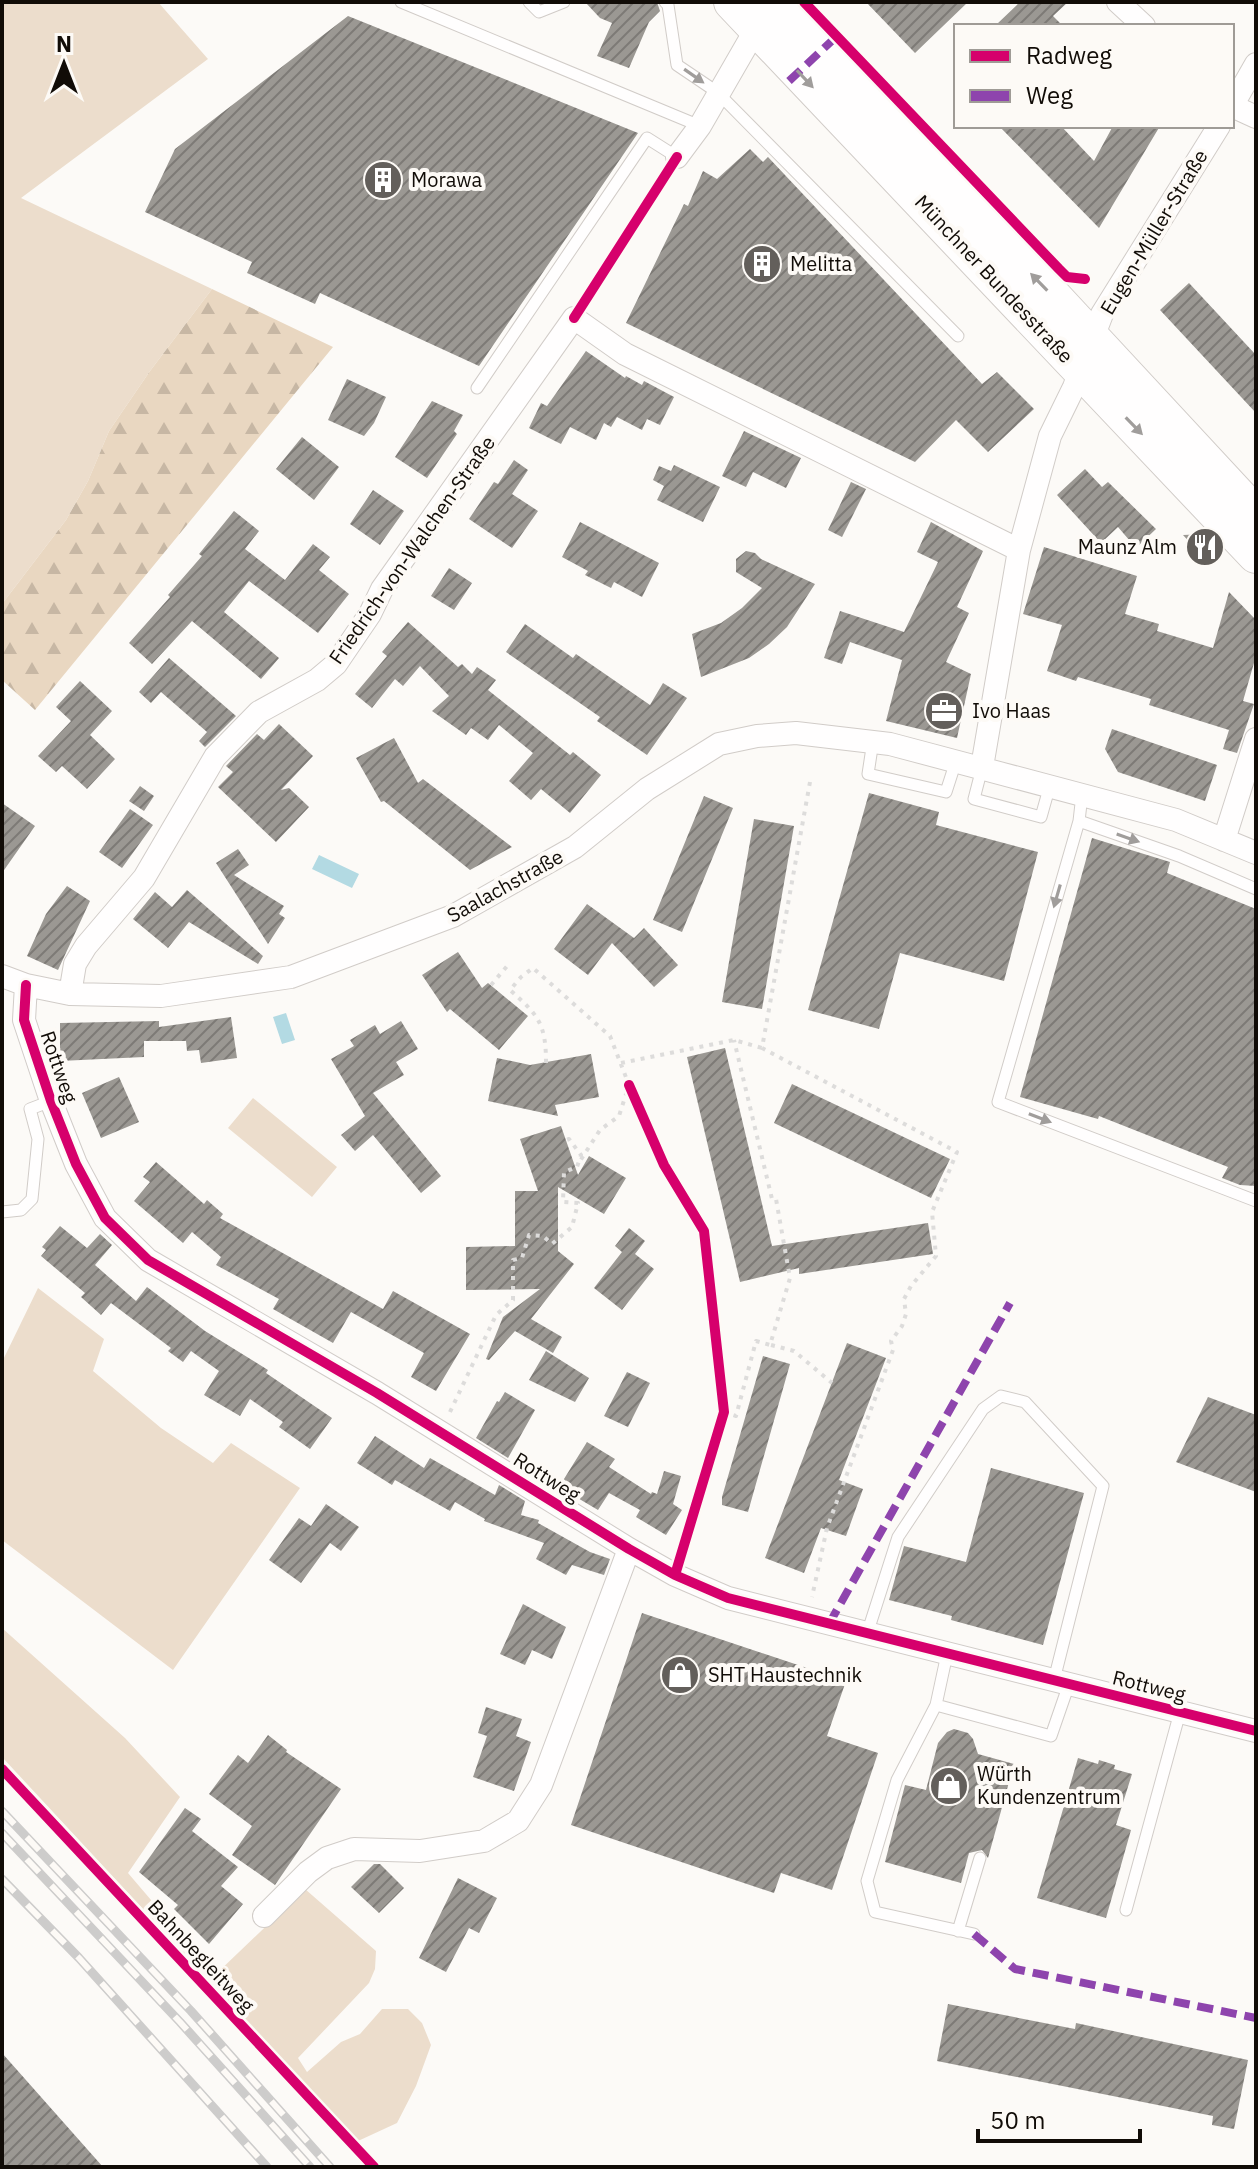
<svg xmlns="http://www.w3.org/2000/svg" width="1258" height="2169" font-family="'IBM Plex Sans',sans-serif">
<defs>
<pattern id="forest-firs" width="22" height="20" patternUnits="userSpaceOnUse" patternTransform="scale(2)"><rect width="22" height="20" fill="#e9d7c1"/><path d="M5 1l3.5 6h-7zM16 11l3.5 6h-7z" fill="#c7b7a4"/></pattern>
<pattern id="building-hatch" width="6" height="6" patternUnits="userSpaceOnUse" patternTransform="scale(2)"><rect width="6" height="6" fill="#9b9893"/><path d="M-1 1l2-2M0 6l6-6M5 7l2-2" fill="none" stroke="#7d7a76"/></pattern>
</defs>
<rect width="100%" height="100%" fill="#fcfaf7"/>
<path fill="#ecddcc" d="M2 2H158L208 59 21 198 212 289 150 371 109 431 88 481 66 520 2 604Z
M253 1098 337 1167 312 1197 228 1128Z
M38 1288 104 1339 93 1371 161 1428 213 1463 231 1443 300 1488 173 1670 2 1540V1362Z
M2 1628 125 1738 180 1797 128 1873 215 1975 305 1889 376 1951 375 1969 369 1983 298 2058 307 2072 341 2042 360 2034 382 2009H408L422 2023 431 2045 416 2086 397 2123 358 2141 2 1757Z"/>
<path fill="url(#forest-firs)" d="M212 289 333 347 35 710 2 680V604L66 520 88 481 109 431 150 371Z"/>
<path fill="#b3dae3" d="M319 855 359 874 352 888 312 869Z
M286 1013 295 1040 282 1044 273 1017Z"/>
<path fill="url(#building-hatch)" d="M585 2H657L660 11 649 22 629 68 597 56 612 23 600 18Z
M866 2H968L915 53Z
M1020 2H1068L1053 16 1063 26H995Z
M348 16 638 133 479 366 320 293 315 304 247 273 252 262 145 212 175 149Z
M999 126H1061L1094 161 1113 126H1160L1099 228Z
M750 149 763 162 768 157 982 384 997 372 1034 409 988 452 956 420 915 462 626 323 684 204 688 206 703 171 717 179Z
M1189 283 1256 355V413L1160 310Z
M586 351 625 378 626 376 642 385 644 381 674 397 660 425 647 419 642 430 617 417 611 427 604 423 596 440 570 427 561 444 529 428 541 403 547 406Z
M347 379 386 397 374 423 364 436 328 420Z
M432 401 463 415 454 431 457 434 427 478 395 457Z
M744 431 801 458 786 488 753 472 746 487 722 476Z
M302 437 339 467 314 500 276 469Z
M514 460 528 470 512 494 538 511 512 548 469 519 494 482 498 484Z
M674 465 720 487 703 522 657 500 664 486 653 480 659 466 671 471Z
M1085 469 1102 487 1108 482 1156 529 1136 548 1118 527 1101 543 1057 495Z
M851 482 866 489 842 537 828 530Z
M373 490 404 511 380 545 350 524Z
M234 511 259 531 245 549 285 580 313 544 330 557 319 570 349 594 318 633 249 581 224 612 279 658 261 679 192 621 152 664 129 643 170 597 168 595 202 556 199 554Z
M580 522 659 563 642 597 614 582 611 588 585 575 588 571 562 557Z
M931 522 983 551 957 607 969 613 946 662 971 674 957 738 886 721 902 660 850 642 842 664 824 658 840 611 904 632 938 562 917 552Z
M1206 534 1216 543V552L1204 558 1183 535Z
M1044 547 1137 576 1125 614 1159 624 1157 631 1213 648 1229 592 1256 620V656L1243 701 1254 704 1237 753 1223 749 1229 730 1149 705 1151 699 1078 677 1076 681 1047 671 1062 625 1023 614Z
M746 551 755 553 761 559 815 584 787 627 769 644 749 658 701 677 692 634 721 623 742 608 762 588 736 572V559Z
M449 568 472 583 454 610 431 596Z
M408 622 458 667 462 664 472 674 477 667 496 680 488 690 570 755 573 752 601 775 570 813 541 789 531 800 509 781 533 753 499 725 488 740 471 728 466 735 432 711 449 696 420 666 403 686 395 679 372 708 355 694 387 656 382 652Z
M525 624 573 658 576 654 650 705 663 683 687 698 647 755 597 721 600 717 506 652Z
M169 658 236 716 205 747 199 741 207 732 161 692 151 703 139 692Z
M80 681 112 711 90 735 115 759 87 789 62 766 56 772 38 756 71 721 56 707Z
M279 724 313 756 281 790 289 788 309 807 276 842 218 787 233 772 226 766 257 734 264 740Z
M1112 729 1217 765 1205 801 1118 772 1105 749Z
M394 738 418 783 423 779 512 847 470 870 384 801 381 802 356 758Z
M140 786 154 796 144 811 129 801Z
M869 793 939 812 936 825 1038 852 1004 981 900 953 879 1029 808 1010Z
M704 796 733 808 682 932 653 920Z
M2 803 35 826 2 873Z
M130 809 153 825 122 868 99 852Z
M754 819 794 826 762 1009 722 1002Z
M1092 838 1170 862 1167 873 1256 909V1186L1240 1185 1222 1178 1228 1167 1099 1116 1098 1119 1020 1097Z
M238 849 249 865 234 875 284 906 279 914 285 918 268 944 216 863Z
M67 886 90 901 58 970 27 956 46 914Z
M187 890 263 956 258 964 189 922 168 948 133 919 155 892 172 907Z
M587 904 634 938 644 928 678 965 654 987 612 943 588 975 554 949Z
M458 952 482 988 488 983 528 1016 499 1050 450 1009 447 1012 422 975Z
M231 1017 237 1058 201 1063 199 1050 187 1051 186 1041H144V1057L60 1061V1023L159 1021V1027Z
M401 1021 418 1049 396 1062 404 1075 373 1093 441 1176 421 1193 373 1135 355 1151 341 1135 365 1116 331 1059 354 1046 350 1040 375 1025 380 1034Z
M725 1048 772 1246 928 1223 933 1254 799 1274V1268L740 1282 687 1057Z
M591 1054 599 1097 555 1105 558 1116 488 1101 497 1058 530 1065Z
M119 1077 139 1122 101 1138 82 1093Z
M792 1084 950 1159 931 1198 774 1123Z
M561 1126 578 1175 589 1156 626 1178 604 1214 558 1187V1251L574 1264 531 1319 562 1337 553 1353 515 1331 489 1360 486 1359 503 1317 540 1289 466 1290V1247L515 1246V1191H538L520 1139Z
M156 1162 204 1204 207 1200 223 1214 220 1218 383 1309 393 1291 470 1334 436 1391 411 1377 424 1353 351 1312 333 1343 273 1309 279 1299 216 1265 221 1257 192 1232 183 1243 134 1201 150 1182 143 1177Z
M60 1226 87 1248 100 1234 112 1245 95 1265 136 1301 147 1287 205 1331 268 1370 266 1373 332 1418 310 1449 279 1427 283 1422 250 1399 240 1416 204 1395 219 1371 191 1351 183 1362 168 1351 171 1348 111 1303 101 1315 81 1297 85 1293 41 1256 46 1250 42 1247Z
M629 1228 645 1241 635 1254 654 1269 622 1310 594 1288 622 1252 615 1246Z
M847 1343 886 1358 839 1480 863 1489 846 1536 821 1528 804 1573 765 1558Z
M546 1351 589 1378 575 1402 529 1380Z
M763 1356 790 1364 748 1512 722 1505V1497Z
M627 1372 650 1383 628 1427 604 1416Z
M505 1392 535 1410 508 1458 476 1438 497 1401 499 1402Z
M1208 1397 1256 1415V1492L1176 1462Z
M375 1436 424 1468 430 1458 495 1495 499 1485 525 1501 521 1515 539 1520 538 1523 590 1552 610 1559 604 1575 572 1565 566 1575 536 1559 544 1543 484 1521 485 1519 455 1502 450 1511 395 1480 392 1485 357 1463Z
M587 1442 615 1459 609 1467 651 1494 652 1492 657 1494 664 1471 681 1476 673 1504 682 1510 666 1535 636 1517 640 1510 609 1493 598 1510 559 1487Z
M991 1468 1084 1493 1043 1645 951 1620 952 1616 889 1600 904 1546 966 1562Z
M326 1504 359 1527 341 1551 330 1543 301 1583 269 1560 299 1518 311 1526Z
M523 1604 566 1627 552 1659 532 1650 525 1665 500 1654Z
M642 1613 846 1681 827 1736 878 1753 832 1890 781 1873 774 1893 571 1825Z
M486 1707 522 1719 516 1736 531 1742 514 1791 473 1777 487 1736 478 1733Z
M954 1729 968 1733 973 1739 978 1754 1014 1764 988 1858 982 1850 969 1853 961 1883 885 1862 905 1785 926 1790 938 1743 947 1732Z
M268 1735 287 1750 286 1752 341 1789 275 1885 232 1855 252 1826 209 1794 238 1755 248 1763Z
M1078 1758 1098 1764 1099 1760 1115 1765 1114 1769 1132 1774 1116 1825 1131 1830 1106 1918 1037 1898Z
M185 1808 201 1819 192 1831 238 1867 221 1886 243 1904 209 1944 174 1909 178 1905 139 1872Z
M374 1864H380L404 1888 379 1913 351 1887Z
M458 1878 497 1898 479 1933 469 1928 446 1972 419 1958Z
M948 2004 1075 2029 1076 2023 1248 2060 1234 2129 1212 2125 1213 2116 937 2061Z
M2 2053 103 2167H2Z"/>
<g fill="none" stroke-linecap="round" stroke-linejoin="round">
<g stroke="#d1ccc8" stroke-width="13">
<path id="service" d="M401 2 700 126
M529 2 539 12 564 2
M665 2 668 5 677 65 717 92 958 336
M477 388 647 138 677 157
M873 741 868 774 946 792 956 761
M982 768 974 799 1041 817 1050 785
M1082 795 1079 821 1179 856 1256 889
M1079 821 998 1102 1256 1201
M2 1212 21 1210 32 1199 38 1139 30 1109 51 1101
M867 1634 898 1537 983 1409 1001 1396 1025 1402 1103 1486 1054 1680
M936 1705 947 1654
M1126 1910 1180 1712
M958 1931 980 1858
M974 1934 875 1912 867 1881 897 1780 936 1705 1051 1736 1069 1684"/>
</g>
<g stroke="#d1ccc8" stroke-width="24">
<path id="minor" d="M1118 2 1144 26
M1232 106 1256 64
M1232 106 1256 117
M677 157 700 126 749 41 761 32
M982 767 1019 550 1050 436 1074 387 1102 314 1219 126
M1224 840 1256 739
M2 976 26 985 70 994 161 996 291 977 453 916 575 847 647 789 719 744 757 736 796 733 890 744 1176 820 1256 853
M26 985 24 1020 51 1101 76 1164 105 1218 148 1260 377 1393 629 1549 675 1575 728 1598 1256 1731
M70 994 75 964 86 946 144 878 215 757 259 712 317 680 336 664 370 614 382 589 574 318 625 354 1019 550
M264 1916 308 1872 327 1858 354 1849 420 1851 484 1841 518 1821 541 1785 629 1549"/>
</g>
<g stroke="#d1ccc8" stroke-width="38">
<path id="primary" d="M732 2 1256 555
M772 2 1050 293 1256 515"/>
</g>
<path stroke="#dddcdb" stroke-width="4" stroke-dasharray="4 6" stroke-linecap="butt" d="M810 782 762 1048 957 1152 932 1212 936 1256 911 1286 904 1299 906 1314 902 1326 891 1341 893 1350 827 1528 812 1597
M491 985 508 965
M546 1063C546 1023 538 1015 510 990L521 977 533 968 610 1036 629 1085 619 1116 600 1130 580 1161
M621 1063 734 1040 762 1048
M771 1345 794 1351 832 1383
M450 1412 496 1315 513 1300V1260L522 1258 529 1235 543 1236 552 1244 572 1227 578 1203 563 1202 564 1172 577 1167 581 1155 569 1139 566 1140
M724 1412 736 1416 756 1341 770 1345 790 1278 776 1199H772L734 1040
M2 1769 374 2167"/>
<use href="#service" stroke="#fffefe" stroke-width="11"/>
<use href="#minor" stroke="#fffefe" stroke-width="22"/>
<use href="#primary" stroke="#fffefe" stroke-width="36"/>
<g stroke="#cdcccb" stroke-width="9">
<path id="rail" d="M2 1811 191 2011 330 2167
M2 1833 180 2022 310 2167
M2 1879 79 1958 267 2167"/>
</g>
<use href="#rail" stroke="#fdfaf6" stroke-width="6" stroke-dasharray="18" stroke-linecap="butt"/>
<path stroke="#8e44ad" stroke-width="8" stroke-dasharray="16 8" stroke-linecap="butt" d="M789 81 837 36
M829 1624 1010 1303
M974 1934 1015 1969 1256 2018"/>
<g stroke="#fdfaf6" stroke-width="15">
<path id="cycleway" d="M804 2 1059 269 1067 277 1085 279
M574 318 677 157
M26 985 24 1020 51 1101 76 1164 105 1218 148 1260 377 1393 629 1549 675 1575 728 1598 1256 1731
M629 1085 664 1165 704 1231 724 1412 675 1575
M2 1769 374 2167"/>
</g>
<use href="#cycleway" stroke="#d6006c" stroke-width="10"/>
</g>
<defs><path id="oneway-solid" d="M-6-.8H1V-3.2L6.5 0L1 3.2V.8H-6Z" transform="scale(2)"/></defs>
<g fill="#a09d9b">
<use href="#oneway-solid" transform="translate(694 76) rotate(35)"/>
<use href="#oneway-solid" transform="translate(805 79) rotate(47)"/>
<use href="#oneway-solid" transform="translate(1039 282) rotate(-134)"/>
<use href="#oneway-solid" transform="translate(1134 426) rotate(46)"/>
<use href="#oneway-solid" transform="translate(1128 838) rotate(19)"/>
<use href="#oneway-solid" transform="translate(1057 896) rotate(106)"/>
<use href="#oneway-solid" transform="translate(1040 1118) rotate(21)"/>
</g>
<defs>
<g id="building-disc" transform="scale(2)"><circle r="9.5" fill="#635f5b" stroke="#fdfaf6"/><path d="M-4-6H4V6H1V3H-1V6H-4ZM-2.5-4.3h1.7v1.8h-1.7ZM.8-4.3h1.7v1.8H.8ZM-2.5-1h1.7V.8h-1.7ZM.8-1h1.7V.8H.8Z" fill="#fff"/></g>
<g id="restaurant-disc" transform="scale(2)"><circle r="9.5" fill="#635f5b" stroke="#fdfaf6"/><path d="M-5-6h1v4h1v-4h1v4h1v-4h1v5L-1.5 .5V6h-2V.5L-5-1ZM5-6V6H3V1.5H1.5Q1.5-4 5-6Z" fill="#fff"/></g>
<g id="office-disc" transform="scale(2)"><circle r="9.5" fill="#635f5b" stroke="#fdfaf6"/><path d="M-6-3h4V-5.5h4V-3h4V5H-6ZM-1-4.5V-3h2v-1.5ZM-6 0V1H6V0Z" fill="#fff"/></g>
<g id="shop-disc" transform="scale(2)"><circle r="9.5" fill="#635f5b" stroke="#fdfaf6"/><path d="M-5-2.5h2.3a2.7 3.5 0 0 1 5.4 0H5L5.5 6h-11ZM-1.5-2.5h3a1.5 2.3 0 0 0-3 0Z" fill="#fff"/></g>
</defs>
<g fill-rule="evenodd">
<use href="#building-disc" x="383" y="180"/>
<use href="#building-disc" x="762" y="264"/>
<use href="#restaurant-disc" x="1205" y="547"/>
<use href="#office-disc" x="944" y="711"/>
<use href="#shop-disc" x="680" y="1675"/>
<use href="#shop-disc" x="949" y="1786"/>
</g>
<g text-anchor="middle" stroke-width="8" stroke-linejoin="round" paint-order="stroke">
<g font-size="20" fill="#110c07" stroke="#fdfaf6" text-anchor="start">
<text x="411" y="187">Morawa</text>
<text x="790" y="271">Melitta</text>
<text x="1177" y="554" text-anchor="end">Maunz Alm</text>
<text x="972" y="718">Ivo Haas</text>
<text x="708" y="1682">SHT Haustechnik</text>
<text x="977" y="1781">Würth<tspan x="977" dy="23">Kundenzentrum</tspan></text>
</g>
<g font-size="20" fill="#110c07" stroke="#fdfaf6">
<text transform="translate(1154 232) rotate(-59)" y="7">Eugen-Müller-Straße</text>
<text transform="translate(994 279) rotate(47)" y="7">Münchner Bundesstraße</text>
<text transform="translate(412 550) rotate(-55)" y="7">Friedrich-von-Walchen-Straße</text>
<text transform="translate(505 886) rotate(-29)" y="7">Saalachstraße</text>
<text transform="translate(59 1067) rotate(71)" y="7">Rottweg</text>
<text transform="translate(547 1477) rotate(32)" y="7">Rottweg</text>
<text transform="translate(1149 1686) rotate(14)" y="7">Rottweg</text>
<text transform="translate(201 1956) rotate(47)" y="7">Bahnbegleitweg</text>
</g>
</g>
<rect width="1258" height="2169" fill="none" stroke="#110c07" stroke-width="8"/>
<rect x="954" y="24" width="280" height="104" fill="#fdfaf6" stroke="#9f9b96" stroke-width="2"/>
<rect x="970" y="50" width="40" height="12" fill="#d6006c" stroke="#9f9b96" stroke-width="2"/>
<text x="1026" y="64" font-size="24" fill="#110c07">Radweg</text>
<rect x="970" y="90" width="40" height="12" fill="#8e44ad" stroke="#9f9b96" stroke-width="2"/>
<text x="1026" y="104" font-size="24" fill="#110c07">Weg</text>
<g transform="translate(64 64)" stroke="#fdfaf6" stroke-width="6" paint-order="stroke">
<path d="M0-6L14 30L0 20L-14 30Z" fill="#110c07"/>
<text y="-12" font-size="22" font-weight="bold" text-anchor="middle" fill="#110c07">N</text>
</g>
<path d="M978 2129v12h162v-12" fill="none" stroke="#110c07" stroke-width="4"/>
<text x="990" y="2129" font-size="24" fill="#110c07" stroke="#fdfaf6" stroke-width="6" paint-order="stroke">50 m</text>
</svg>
